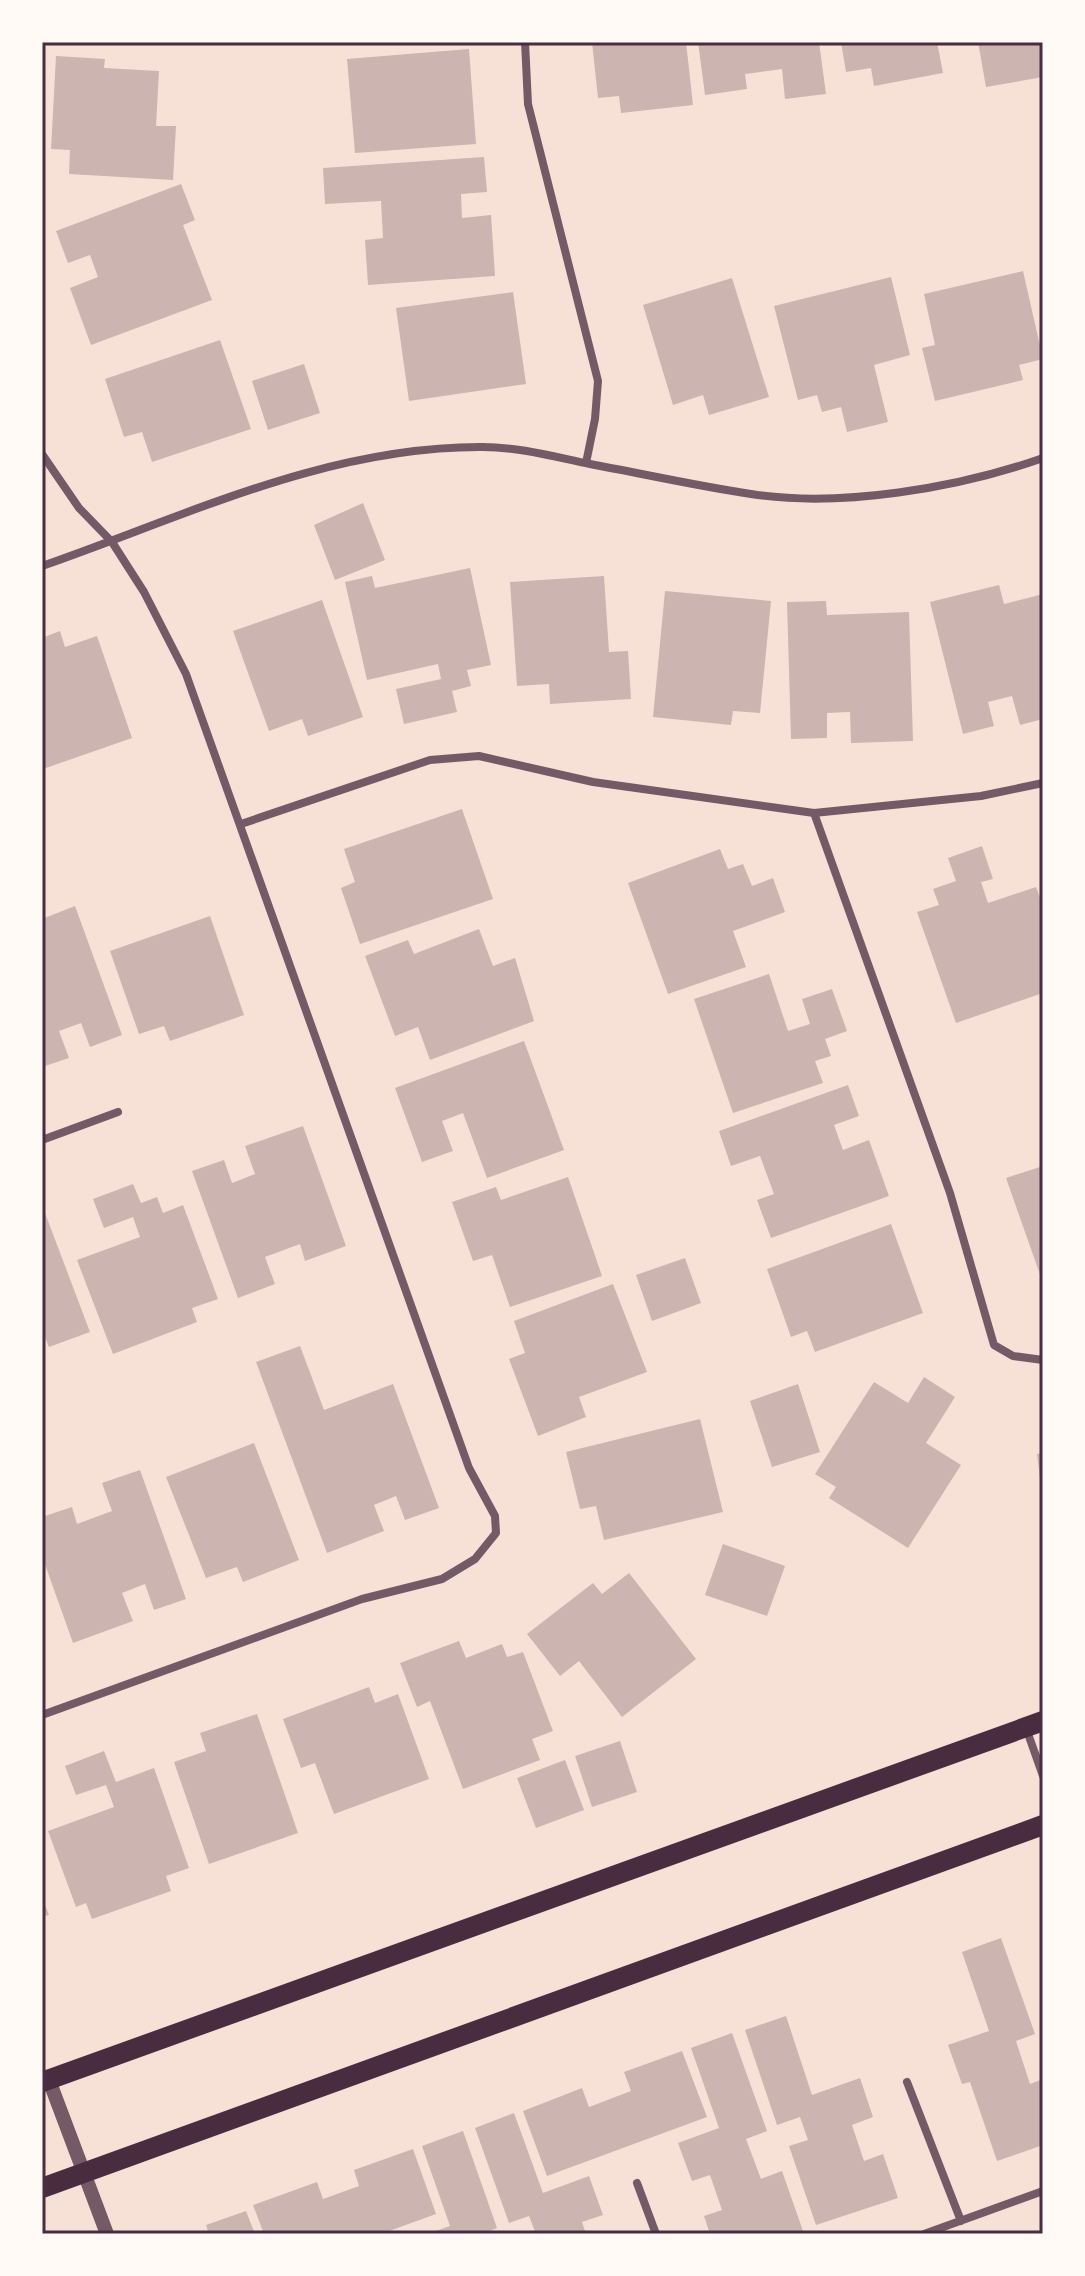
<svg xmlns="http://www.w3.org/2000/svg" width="1085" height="2276" font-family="'Public Sans',sans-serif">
<rect width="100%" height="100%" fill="#f7e1d7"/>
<path fill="#ccb4b1" d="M592 42H686L693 105 621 113 619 96 598 98Z
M698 42H819L826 94 785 99 782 69 745 74 747 89 705 95Z
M841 42H937L943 73 874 86 871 68 846 72Z
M978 42H1043V77L986 87Z
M469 49 476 144 355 153 347 59Z
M56 56 105 59 104 68 159 71 156 126H176L173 180 69 174 70 150 51 149Z
M484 157 487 192 461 194 462 218 491 215 495 276 368 285 365 240 383 238 381 201 325 204 323 168Z
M181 184 195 220 183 225 212 300 91 345 70 288 98 277 90 255 68 263 56 231Z
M1023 271 1043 359 1019 365 1023 380 935 401 922 348 935 345 924 294Z
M891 277 910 355 874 365 888 422 847 432 841 407 822 412 817 395 798 400 774 306Z
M732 278 769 397 709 415 703 395 673 405 643 305Z
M513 292 526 384 409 401 396 308Z
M220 340 251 429 152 462 142 432 124 437 105 379Z
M304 364 320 413 268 430 252 381Z
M363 503 385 560 335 580 314 525Z
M470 568 491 665 467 670 471 686 452 691 457 712 404 724 396 689 441 679 438 664 367 680 345 582 372 576 375 588Z
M604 576 609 652 628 651 631 699 550 704 549 684 517 686 510 582Z
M999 585 1004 604 1043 594V719L1020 725 1012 696 988 702 994 726 963 734 930 602Z
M665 591 771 601 760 713 733 711 731 725 653 717Z
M322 600 363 717 308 736 302 719 269 731 233 631Z
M826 601 827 615 909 612 913 741 851 743 850 712 827 713V738L791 739 787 602Z
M60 631 65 647 97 636 132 738 43 769 42 638Z
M462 809 493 899 360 944 341 888 355 882 344 849Z
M982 846 993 879 981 882 988 903 1036 887 1043 906V993L956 1023 917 912 939 905 933 889 956 881 948 858Z
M720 849 728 869 743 864 752 886 773 878 785 912 733 931 746 967 668 994 628 883Z
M75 906 122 1035 90 1047 81 1023 59 1031 69 1058 42 1067V919Z
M210 916 244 1015 170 1041 164 1026 139 1034 110 951Z
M479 929 493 966 515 958 534 1021 430 1060 418 1027 395 1036 365 956 408 940 414 954Z
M769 974 788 1031 810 1024 802 999 832 989 847 1031 825 1039 831 1056 815 1061 823 1083 733 1113 694 999Z
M524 1041 564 1150 487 1178 463 1113 442 1121 453 1151 422 1162 395 1088Z
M848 1085 859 1116 834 1125 843 1150 869 1140 889 1196 771 1238 757 1200 774 1194 760 1156 731 1166 719 1131Z
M303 1126 346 1246 305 1261 300 1244 265 1257 275 1284 238 1298 192 1171 224 1160 232 1183 255 1174 245 1146Z
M1043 1166V1283L1006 1178Z
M568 1177 602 1276 510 1307 492 1255 473 1261 452 1202 496 1187 501 1200Z
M133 1184 141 1203 157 1197 163 1213 183 1205 218 1299 192 1308 197 1322 113 1354 77 1260 140 1237 133 1217 104 1228 93 1199Z
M45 1213 90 1332 49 1347 42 1331V1214Z
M891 1224 923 1313 815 1352 807 1331 791 1337 767 1269Z
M685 1258 701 1303 652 1321 636 1275Z
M613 1284 647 1372 579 1397 586 1417 538 1436 509 1359 525 1353 514 1321Z
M300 1346 324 1410 393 1384 439 1508 405 1520 396 1496 374 1505 384 1531 327 1553 256 1362Z
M924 1377 955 1397 926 1443 961 1465 908 1548 829 1498 836 1487 815 1474 874 1382 908 1403Z
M798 1384 820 1452 772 1467 750 1401Z
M700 1419 723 1512 604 1540 596 1506 580 1509 566 1452Z
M254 1443 299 1560 243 1582 237 1567 206 1578 166 1477Z
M1043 1453V1487H1041L1037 1454Z
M140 1470 186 1599 154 1610 145 1584 122 1593 133 1621 73 1643 42 1556V1517L72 1507 77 1524 112 1511 102 1483Z
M723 1544 785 1566 767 1616 705 1595Z
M629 1573 696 1659 622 1717 579 1661 560 1676 527 1634 593 1583 602 1594Z
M459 1641 466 1658 502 1644 507 1657 523 1652 553 1731 532 1739 540 1760 463 1789 430 1701 417 1707 400 1663Z
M369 1687 375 1703 398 1694 429 1779 334 1814 315 1763 301 1768 283 1719Z
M257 1714 298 1833 209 1864 174 1762 206 1751 200 1733Z
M620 1741 637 1792 592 1807 575 1756Z
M104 1751 116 1782 154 1768 189 1868 166 1876 171 1891 92 1919 86 1903 76 1907 48 1831 114 1807 106 1785 76 1795 65 1766Z
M565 1760 584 1810 536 1828 517 1778Z
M42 1897 49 1915 42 1917Z
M1001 1938 1035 2034 1016 2041 1030 2084 1043 2079V2145L997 2161 970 2082 962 2084 948 2045 989 2031 962 1952Z
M786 2016 812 2095 860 2078 873 2117 852 2125 864 2161 883 2154 898 2198 816 2225 789 2146 808 2140 800 2117 777 2125 745 2030Z
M732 2033 767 2131 746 2139 761 2179 782 2171 803 2231 794 2234H710L704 2216 722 2210 710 2175 692 2181 678 2143 719 2128 691 2048Z
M682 2051 707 2117 547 2176 523 2111 582 2088 589 2107 631 2091 624 2072Z
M514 2113 543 2193 589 2176 603 2215 582 2222 586 2234H536L529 2216 509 2223 475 2128Z
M463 2131 497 2228 482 2234H427L450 2226 422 2146Z
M413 2149 436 2214 381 2234H264L253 2205 317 2182 323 2199 359 2186 354 2170Z
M246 2211 255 2234H209L206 2225Z"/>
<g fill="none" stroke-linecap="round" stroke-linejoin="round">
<path stroke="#755966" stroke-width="8" d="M525 42 528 104 598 381 595 419 586 463
M42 454 79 508 112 542 144 592 186 674 469 1468 495 1516 496 1533 475 1559 442 1579 362 1599 42 1715
M42 566C186 516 327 446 483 447 519 447 555 457 590 464 644 474 697 486 751 494 840 508 958 488 1043 458
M814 813 950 1193 994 1345 1013 1356 1043 1360
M241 824 430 760 479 756 593 782 814 813 981 796 1043 783
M42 1140 118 1112
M1026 1728 1043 1776
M907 2082 961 2221
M637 2183 656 2234
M924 2234 1043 2191"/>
<path stroke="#755966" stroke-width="14" d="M49 2080 107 2234"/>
<path stroke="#4a2c40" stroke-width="20" d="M42 2082 1043 1721
M42 2188 1043 1825"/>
</g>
<rect width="1085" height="2276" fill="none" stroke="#fffaf5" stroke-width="88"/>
<rect x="44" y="44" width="997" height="2188" fill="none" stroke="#4a2c40" stroke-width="3"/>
</svg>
